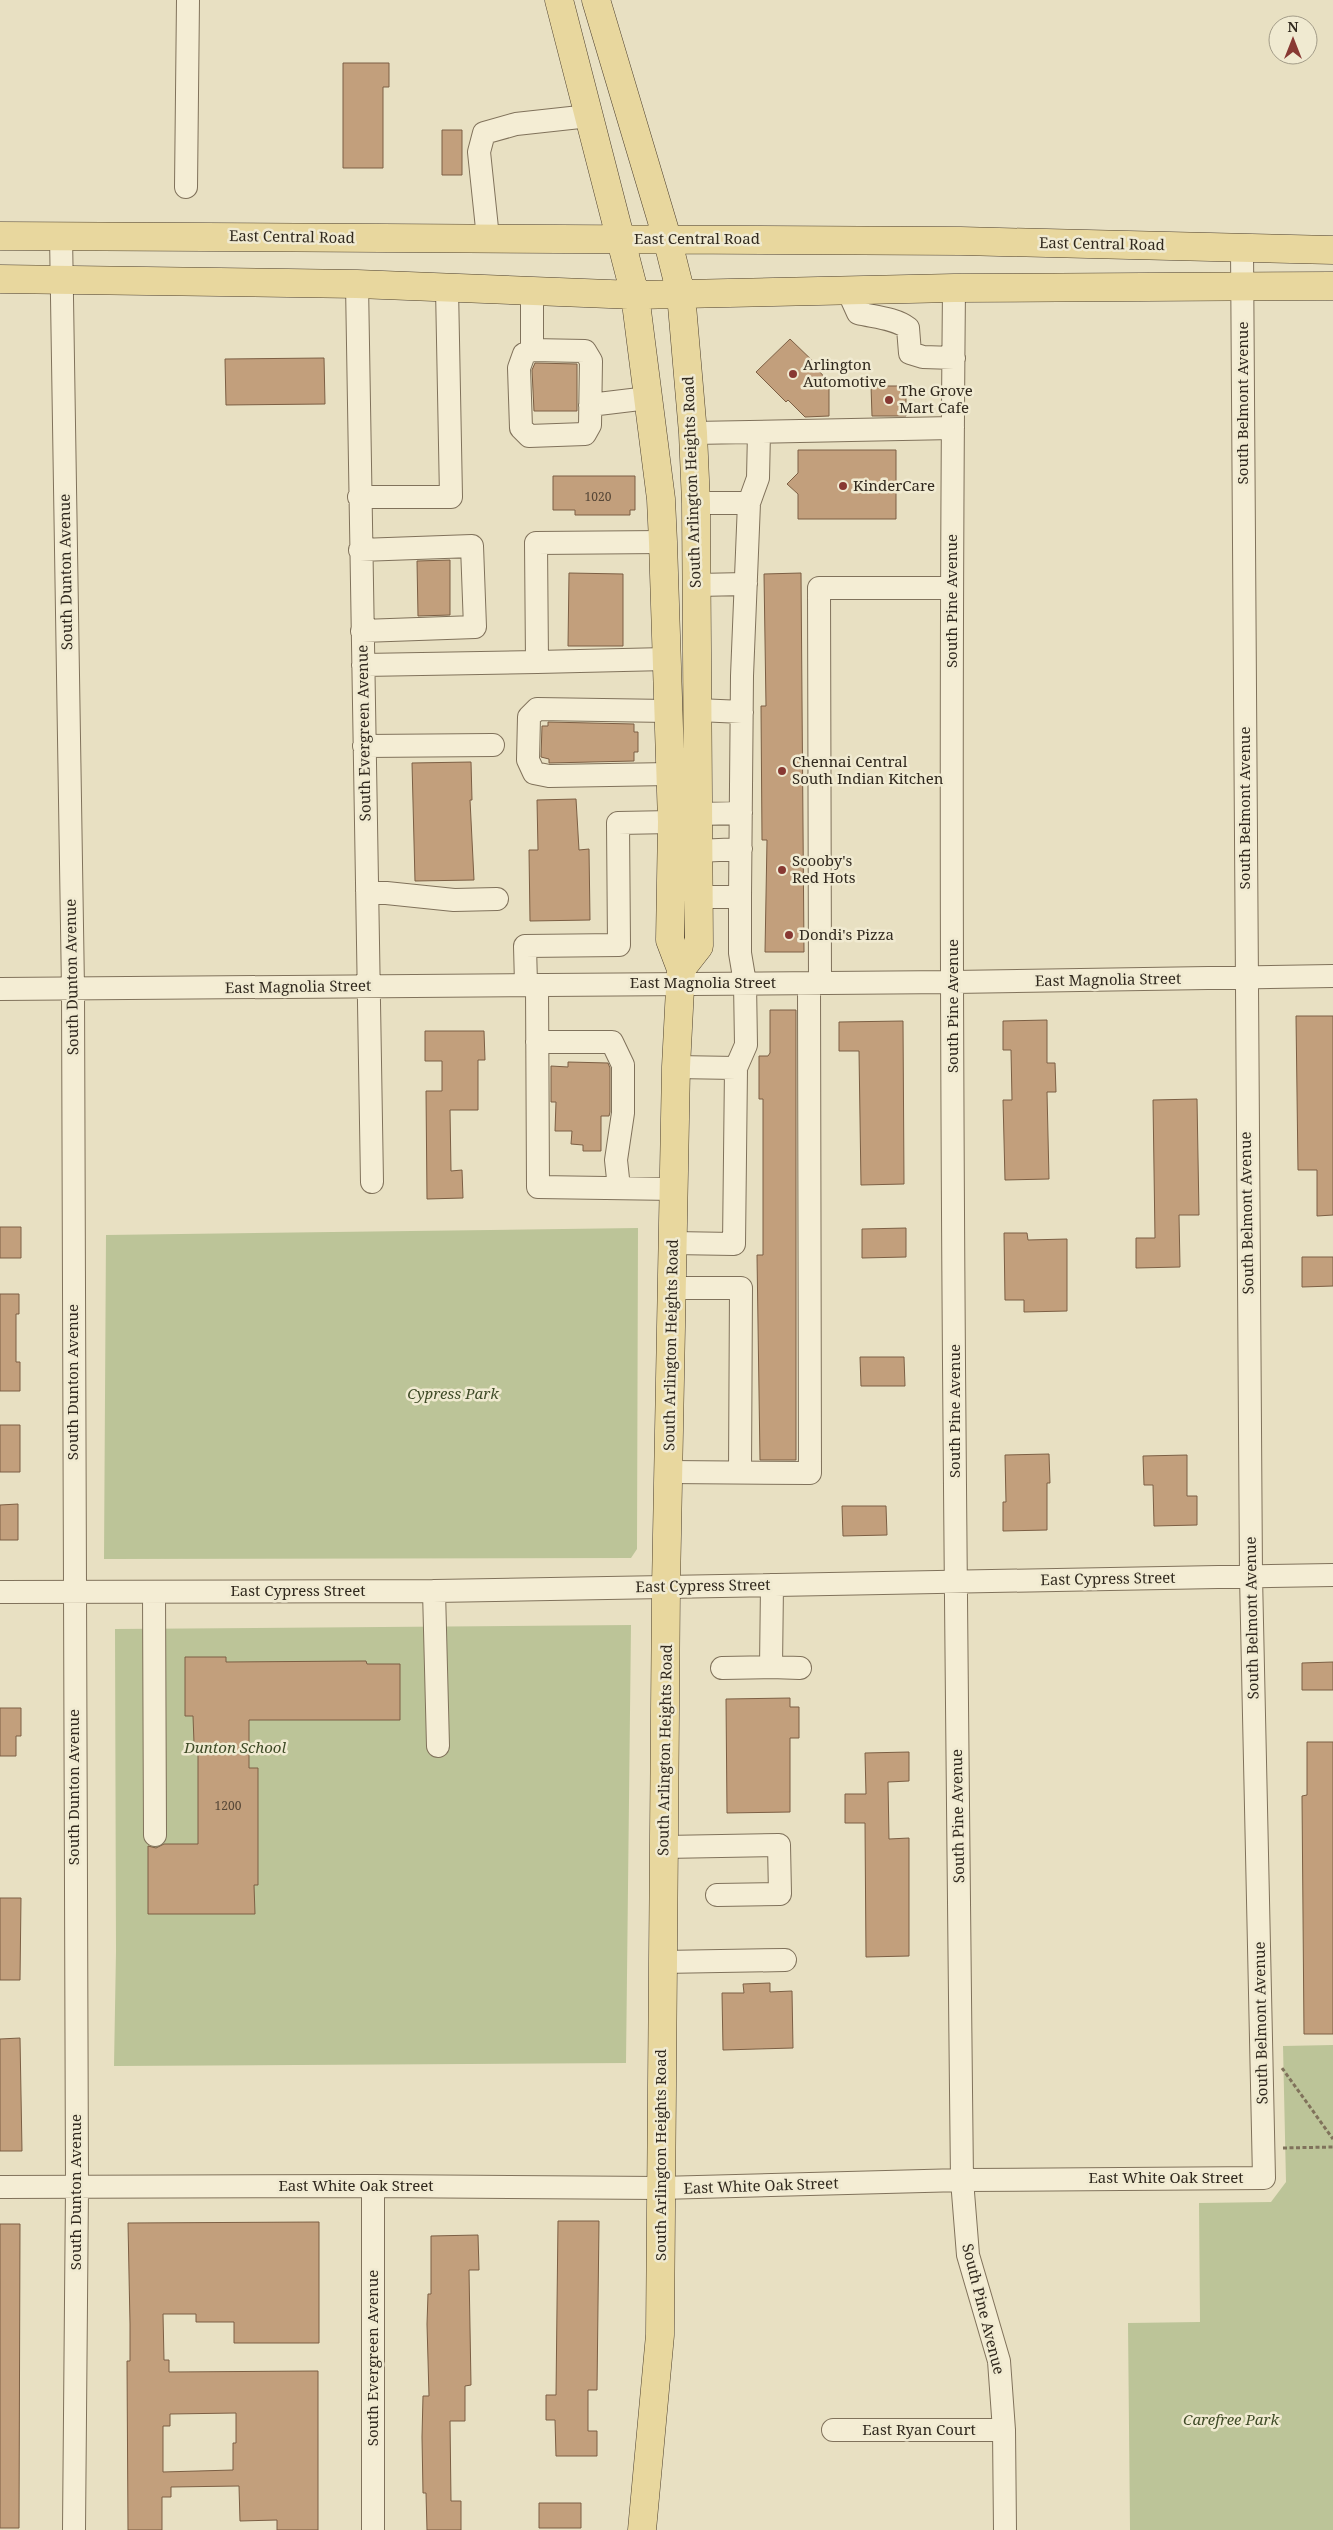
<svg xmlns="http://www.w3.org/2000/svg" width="1333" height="2530" font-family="'Noto Serif',serif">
<rect width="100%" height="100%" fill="#e8e0c2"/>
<path fill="#bcc498" d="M638 1228 637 1549 631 1558 104 1559 106 1235Z
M631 1625 626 2063 114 2066 116 1951 115 1629Z
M1333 2045V2530H1130L1128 2323 1200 2322 1199 2203 1271 2202 1286 2182 1283 2046Z"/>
<path fill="#c29f7c" stroke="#7c5f44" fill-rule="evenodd" d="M343 63H389V87H383V168H343Z
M442 130H462V175H442Z
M790 339 820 368 818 370 829 382V416L805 417 788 400 786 402 756 372Z
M324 358 325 404 226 405 225 359Z
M535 363 577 364V411H534L532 370Z
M871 386H906V416H872Z
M798 450H896V519H798V494L787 484 798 473Z
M553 476H635V510H630V515H575V510H553Z
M450 560V615L418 616 417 561Z
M569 573 623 574V646H568Z
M801 573 804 952H765L767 840H762L761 706H766L764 574Z
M548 722 634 724V732H638V752H634V761L549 763V759L541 757 542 726H548Z
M471 762 472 800H470L474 880 415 881 412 763Z
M576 799 579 850 589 849 590 920 530 921 529 850H538L537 800Z
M770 1010H796V1460H760L757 1255H763V1099H759V1056H768L770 1053Z
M1296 1016H1333V1215L1317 1216V1170H1298Z
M1047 1020V1063H1055L1056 1092H1047L1049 1179 1005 1180 1003 1100H1012L1011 1050H1003V1021Z
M903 1021 904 1184 861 1185 859 1051H839V1022Z
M425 1031H484L485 1060H478V1110H450L451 1171 462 1170 463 1198 427 1199 426 1091H442V1061H425Z
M568 1062 608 1063 610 1068V1112L609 1116H601V1151H583V1145L571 1144 572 1131H555L556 1102H551V1066L568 1067Z
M1197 1099 1199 1215H1179L1180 1267 1136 1268V1238H1155L1153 1100Z
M0 1227H21V1258H0Z
M906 1228V1257L862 1258V1229Z
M1004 1233H1027L1028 1240 1067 1239V1311L1024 1312V1300H1005Z
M1302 1257H1333V1286L1302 1287Z
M0 1294H19V1314H16V1362H20V1391H0Z
M860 1357H904L905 1386H861Z
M0 1425H20V1472H0Z
M1049 1454 1050 1483H1047V1530L1003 1531V1502H1006L1005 1455Z
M1187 1455V1496H1197V1525L1154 1526 1153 1485H1144L1143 1456Z
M18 1504V1540H0V1505Z
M842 1506H886L887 1535 843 1536Z
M185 1657H226V1662L366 1661 367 1664H400V1720H249V1768H258V1885H254L255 1914H148V1846L156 1848 164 1844H198V1743H194L193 1716H185Z
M1333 1662V1690H1302V1663Z
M790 1698V1707H799V1738H790V1812L727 1813 726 1699Z
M0 1708H21V1736H16V1756H0Z
M1307 1742H1333V2034H1304L1302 1796 1307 1795Z
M909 1752V1781L888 1782 889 1839 909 1838V1956L866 1957 865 1823H845V1794H866L865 1753Z
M0 1898H21L20 1980H0Z
M770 1983V1992L792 1991 793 2048 723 2050 722 1993H744L743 1984Z
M20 2038 22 2151H0V2039Z
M558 2221H599L597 2390H588V2431H597V2456H556L555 2420H546V2395H556Z
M319 2222V2343H234V2322H196V2314H163L164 2360H169V2372L318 2371V2530H277V2520L240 2521 239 2486 171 2487V2497H162V2530H128L127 2361H130V2324L128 2223ZM236 2413V2443H233V2470L163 2472V2426H170V2414Z
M0 2224H20L19 2528H0Z
M478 2235 479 2270H469L471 2385 465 2386V2421H450L451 2501H461V2530H427L426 2493H423L422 2437 423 2396H429L427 2324 428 2294H431V2236Z
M539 2503H581V2528H539Z"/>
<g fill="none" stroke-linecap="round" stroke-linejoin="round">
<g stroke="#80725b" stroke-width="24">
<path id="minor" d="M186 187 188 0
M61 235 73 989 77 2187 74 2530
M488 238 479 152 484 133 516 124 589 116
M357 284 372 1182
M954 288C948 919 955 1549 962 2180L968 2255 999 2361 1004 2430 1005 2530
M532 291V350L524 354 519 368 521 428 529 436 585 434 590 425 591 361 585 351 532 350
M848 291 858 313C874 317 895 318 908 328L910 353 923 357 954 358
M590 405 648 398
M693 433 953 428
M359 497H451L447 288
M696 503H749L742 676 740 897V953L745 983 746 1045 736 1068
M749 503 758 478 759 432
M663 542 536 543 537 662 666 659
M360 550 472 546 475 627 362 631
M697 585 746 584
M363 665 537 662
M698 710 742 712
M668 711 537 709 529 717 528 760 534 773 549 776 670 774
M364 746 493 745
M697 814 741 813
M697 851 741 849
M367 891 454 900 497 899
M698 897H740
M820 982 819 588H952
M526 984 525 946 619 945 618 823 672 822
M537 985 538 1187 674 1189
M0 989 953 982 1333 976
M537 1042H612L623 1065V1113L616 1160 619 1188
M673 1243 734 1244 736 1068 676 1067
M672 1288H741L740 1472
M668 1472 810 1473 809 983
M434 1591 438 1746
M0 1592 434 1591 1333 1575
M154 1592 155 1835
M771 1667 800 1668
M722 1668 771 1667 772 1585
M664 1847 779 1845 780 1894 717 1895
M662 1962 785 1960
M0 2187 373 2186 660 2188 962 2180 1264 2178 1251 1576 1242 248
M833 2430H1004
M373 2530V2186"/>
</g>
<g stroke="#4e402f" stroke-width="29">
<path id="major" d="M559 0 635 295 661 499 663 542 672 822 670 940 681 969 676 1067 666 1587 660 2335 642 2530
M596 0 667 238 681 294 693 433 696 503 699 946 681 969
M0 236 961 241 1333 250
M0 279 357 284 635 295 954 288 1333 286"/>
</g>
<path stroke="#80725b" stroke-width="3" stroke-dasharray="4 2.5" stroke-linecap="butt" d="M1282 2068 1333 2139
M1283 2148 1333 2147"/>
<use href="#minor" stroke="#f4edd4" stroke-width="22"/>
<use href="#major" stroke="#e8d79e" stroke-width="28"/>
</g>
<g fill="#883933" stroke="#f0ead1" stroke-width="2">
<circle cx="793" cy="374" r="5"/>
<circle cx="889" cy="400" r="5"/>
<circle cx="843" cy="486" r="5"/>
<circle cx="782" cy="771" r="5"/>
<circle cx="782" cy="870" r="5"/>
<circle cx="789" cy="935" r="5"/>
</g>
<g text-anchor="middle" stroke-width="5" stroke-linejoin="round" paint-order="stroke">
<g font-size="12" fill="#554636">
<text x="598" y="501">1020</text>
<text x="228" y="1810">1200</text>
</g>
<g font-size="15" fill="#31291e" stroke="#f0ead1">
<text transform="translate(292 237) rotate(1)" y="5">East Central Road</text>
<text x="697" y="244">East Central Road</text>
<text transform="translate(1102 244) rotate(1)" y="5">East Central Road</text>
<text transform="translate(1243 403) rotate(-90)" y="5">South Belmont Avenue</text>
<text transform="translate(692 482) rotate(-92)" y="5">South Arlington Heights Road</text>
<text transform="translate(66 572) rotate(-91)" y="5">South Dunton Avenue</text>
<text transform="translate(952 601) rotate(-90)" y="5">South Pine Avenue</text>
<text transform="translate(364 733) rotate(-91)" y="5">South Evergreen Avenue</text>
<text transform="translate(1245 808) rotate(-90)" y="5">South Belmont Avenue</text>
<text transform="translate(72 977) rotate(-91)" y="5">South Dunton Avenue</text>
<text transform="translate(1108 980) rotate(-1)" y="5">East Magnolia Street</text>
<text x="703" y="988">East Magnolia Street</text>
<text transform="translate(298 987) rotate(-1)" y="5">East Magnolia Street</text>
<text transform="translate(953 1006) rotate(-90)" y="5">South Pine Avenue</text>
<text transform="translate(1247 1213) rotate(-91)" y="5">South Belmont Avenue</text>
<text transform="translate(671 1345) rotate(-89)" y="5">South Arlington Heights Road</text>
<text transform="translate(73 1382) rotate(-90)" y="5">South Dunton Avenue</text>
<text transform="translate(955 1411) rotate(-90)" y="5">South Pine Avenue</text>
<text transform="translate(1108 1579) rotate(-1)" y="5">East Cypress Street</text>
<text transform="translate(703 1586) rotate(-1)" y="5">East Cypress Street</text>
<text x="298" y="1596">East Cypress Street</text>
<text transform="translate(1252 1618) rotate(-91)" y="5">South Belmont Avenue</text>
<text transform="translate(665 1750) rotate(-89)" y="5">South Arlington Heights Road</text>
<text transform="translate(74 1787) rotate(-90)" y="5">South Dunton Avenue</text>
<text transform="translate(958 1816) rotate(-91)" y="5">South Pine Avenue</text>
<text transform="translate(1261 2023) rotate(-91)" y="5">South Belmont Avenue</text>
<text transform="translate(661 2155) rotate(-90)" y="5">South Arlington Heights Road</text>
<text x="1166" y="2183">East White Oak Street</text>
<text x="356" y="2191">East White Oak Street</text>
<text transform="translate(761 2186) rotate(-2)" y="5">East White Oak Street</text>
<text transform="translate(76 2192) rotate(-90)" y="5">South Dunton Avenue</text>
<text transform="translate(983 2309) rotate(76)" y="5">South Pine Avenue</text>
<text transform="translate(373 2358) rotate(-90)" y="5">South Evergreen Avenue</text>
<text x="919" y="2435">East Ryan Court</text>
</g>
<g font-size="15" fill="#31291e" stroke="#f0ead1" text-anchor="start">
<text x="803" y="370">Arlington<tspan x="803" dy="17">Automotive</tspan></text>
<text x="899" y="396">The Grove<tspan x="899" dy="17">Mart Cafe</tspan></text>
<text x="853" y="491">KinderCare</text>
<text x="792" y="767">Chennai Central<tspan x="792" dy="17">South Indian Kitchen</tspan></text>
<text x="792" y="866">Scooby's<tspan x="792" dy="17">Red Hots</tspan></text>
<text x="799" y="940">Dondi's Pizza</text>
</g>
<g font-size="15" font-style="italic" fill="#3f4b27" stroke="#f0ead1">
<text x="453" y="1399">Cypress Park</text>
<text x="235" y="1753">Dunton School</text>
<text x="1231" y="2425">Carefree Park</text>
</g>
</g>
<g transform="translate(1293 40)"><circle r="24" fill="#f0ead1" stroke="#a49d89"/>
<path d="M0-4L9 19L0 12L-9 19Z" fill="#883933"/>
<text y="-8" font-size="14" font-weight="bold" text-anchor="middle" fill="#31291e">N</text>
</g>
</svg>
